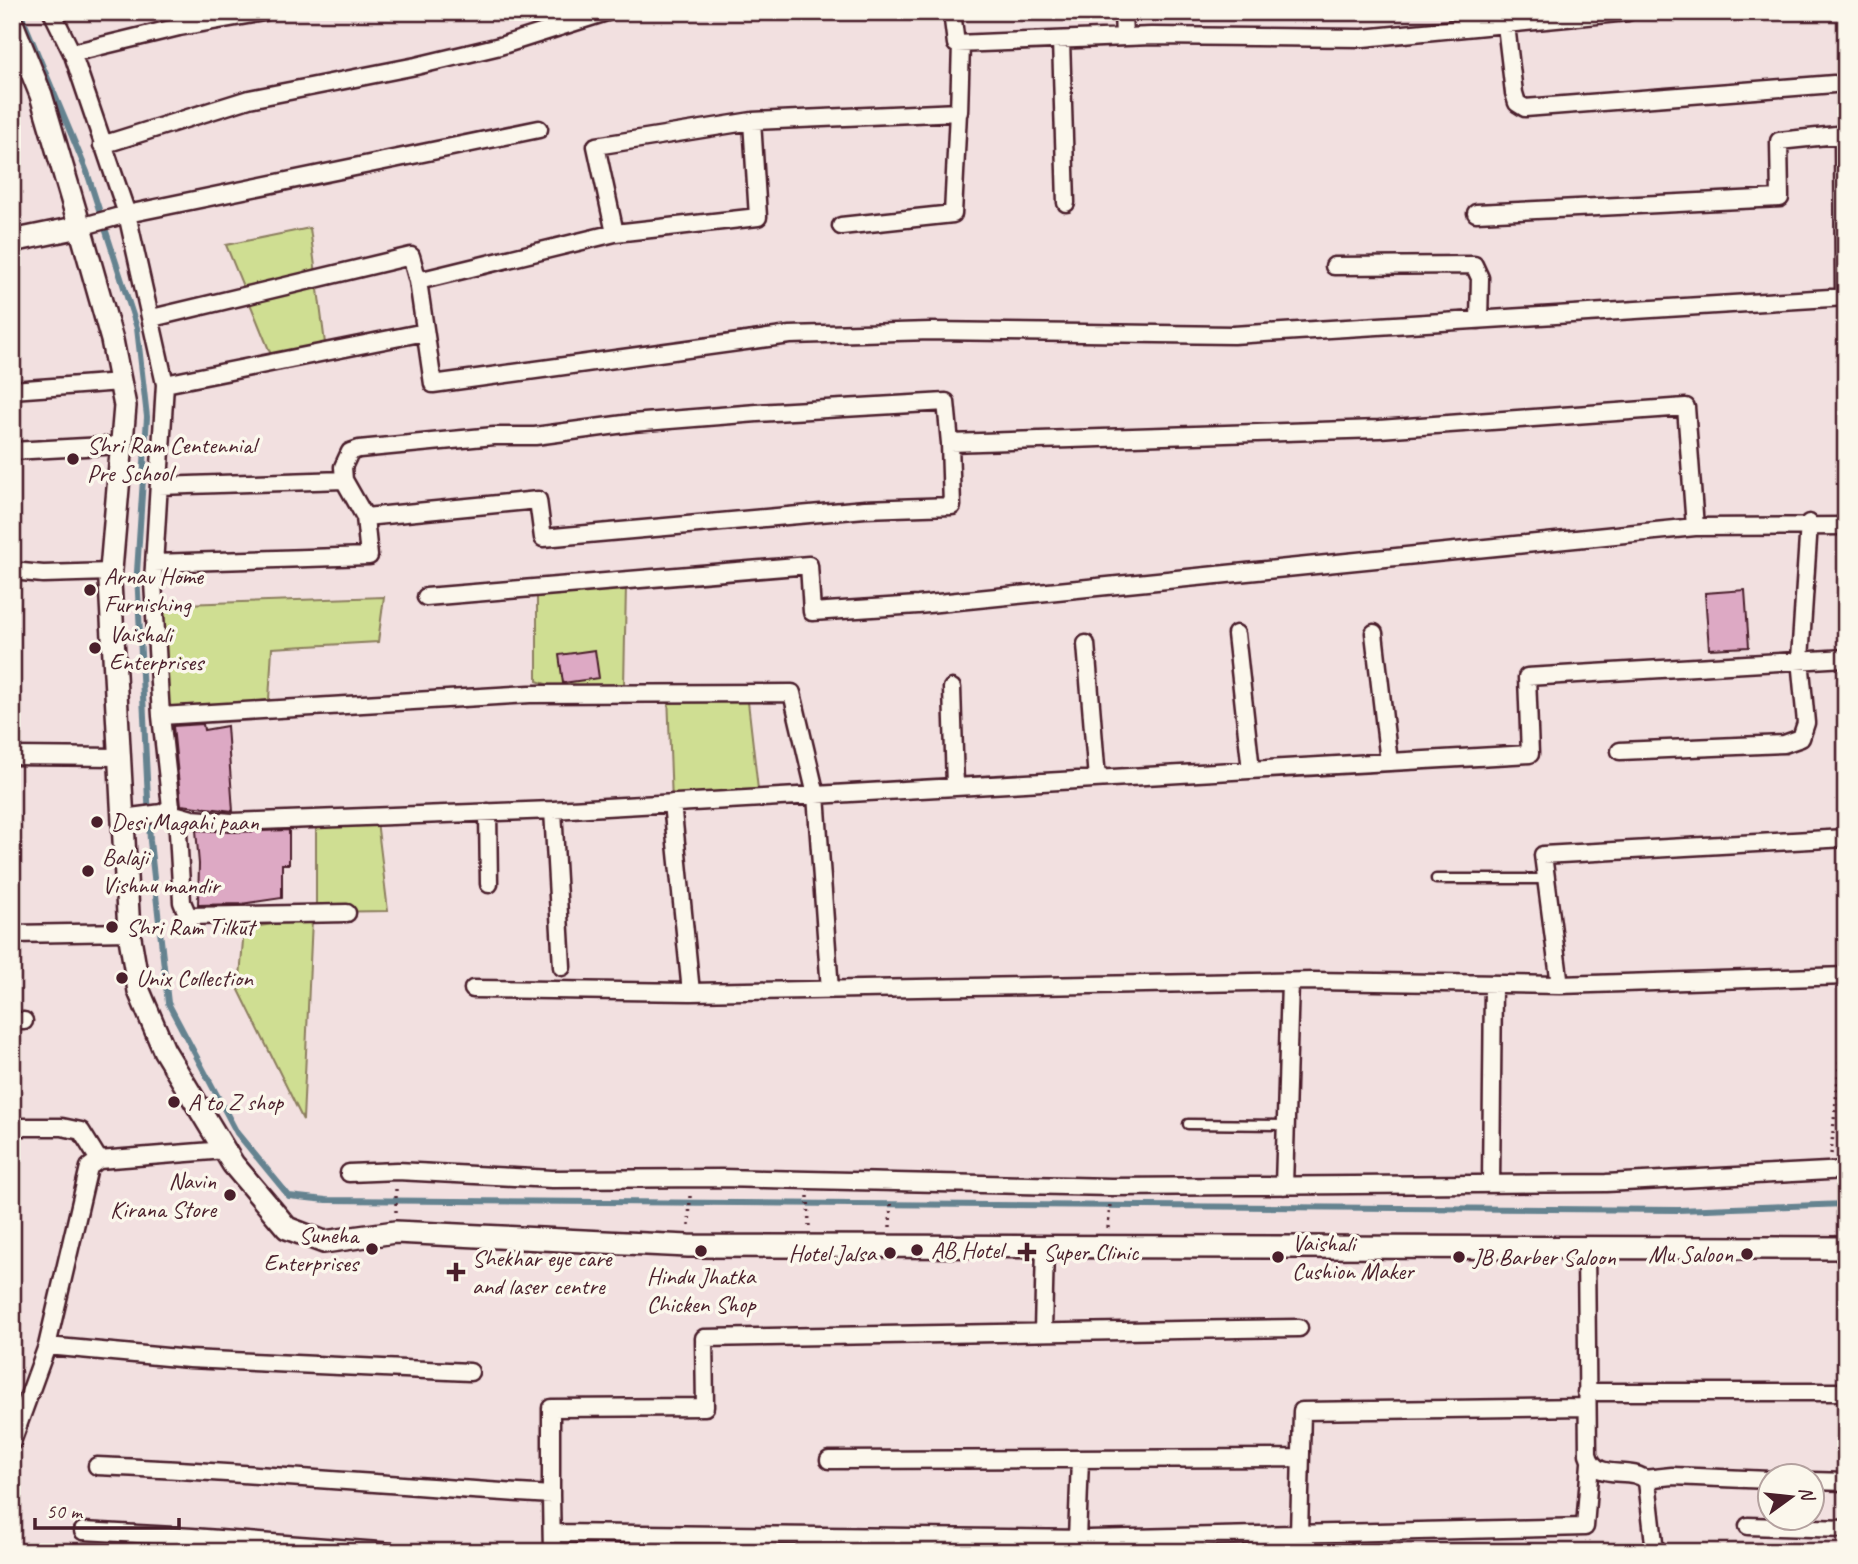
<svg xmlns="http://www.w3.org/2000/svg" width="1858" height="1564" font-family="Caveat,sans-serif">
<rect width="100%" height="100%" fill="#f2e0e0"/>
<filter id="ink" filterUnits="userSpaceOnUse"><feTurbulence type="fractalNoise" baseFrequency=".0143" numOctaves="2"/><feDisplacementMap in="SourceGraphic" scale="14" xChannelSelector="R" yChannelSelector="G"/><feConvolveMatrix kernelMatrix="1 2 1 2 8 2 1 2 1" color-interpolation-filters="sRGB"/></filter>
<g filter="url(#ink)">
<path fill="#cfde92" stroke="#8c7e5e" stroke-width="2" d="M310 228 326 351 274 362 226 245Z
M626 585 624 686 566 691 537 681V590Z
M384 597 378 642 272 648 269 700 168 711 154 605Z
M747 693 759 798 672 803 668 694Z
M377 821 388 911 316 912V823Z
M312 919 303 1120 239 990 244 928Z"/>
<g fill="none" stroke-linecap="round" stroke-linejoin="round">
<path stroke="#658390" stroke-width="6" d="M20 12 87 172 137 328 147 417 137 572 150 841 168 1003 237 1133 289 1196 326 1200 1678 1210 1846 1204"/>
</g>
<path fill="#dda9c4" stroke="#4a1f2b" stroke-width="2" d="M1745 590 1749 647 1709 649 1705 593Z
M595 650 599 678 563 683 559 655Z
M203 724 204 730 227 726 233 811 181 805 173 726Z
M196 830 232 832 289 830V864H282V898L241 904 198 905 199 864Z"/>
<g fill="none" stroke-linecap="round" stroke-linejoin="round">
<g stroke="#4a1f2b" stroke-width="13">
<path id="lane" d="M1436 879H1546
M1188 1124 1286 1125"/>
</g>
<g stroke="#4a1f2b" stroke-width="21">
<path id="street" d="M52 12 73 55 127 214 165 384 153 582 161 716 171 807 162 813 123 818
M952 12 956 44 1151 36 1363 38 1628 12
M1123 12 1124 37
M1506 25 1514 93 1517 103 1525 108 1834 84
M1061 40 1066 203
M72 53 179 27 264 12
M752 121 758 217 615 233 418 281 433 384 790 335 931 331 1233 335 1846 297
M1843 134 1844 297
M102 145 249 99 416 66 500 46 607 12
M1476 213 1780 198 1779 141 1846 134
M841 226 953 214 958 112
M80 227 127 214 539 129
M615 233 596 146 752 121 959 112 961 44
M1334 266 1474 265 1480 278 1479 320
M152 318 411 256 418 281
M165 384 425 332
M12 390 121 382
M12 451 122 445
M344 480 365 517 538 500 543 538 865 509 952 506 950 443
M159 486 344 480 343 467 350 452 359 449 494 436H535L632 423 757 413 946 402 950 443 1379 429 1686 407 1695 527
M154 563 369 556 365 517
M12 571 43 574 111 572
M426 597 809 565 812 612 918 605 1695 527 1846 526
M1374 633 1389 762
M1236 634 1251 770
M1086 644 1097 779
M952 688 955 786
M161 716 530 694 792 693 816 795 830 990
M1620 751 1784 744 1801 738 1806 723 1800 659 1809 523
M12 756 120 757
M672 803 691 992
M553 810 562 967
M167 812 192 819 232 822 553 810 1530 754 1527 677 1846 658
M488 812 489 884
M177 815 182 902 188 916 347 913
M12 934 129 932
M1560 985 1543 855 1846 838
M473 989 691 992 1314 981 1560 985 1846 976
M12 1021H24
M12 1127H62L81 1131 99 1160
M349 1173 397 1171 552 1179 721 1178 1111 1187 1606 1183 1846 1170
M1491 1184 1493 984
M1284 1186 1290 982
M1586 1248 1588 1454C1596 1484 1630 1464 1647 1481L1655 1552
M1043 1332 1045 1247
M47 1346 189 1359 470 1372
M1586 1392H1846
M12 1442 47 1346 89 1167 99 1160 225 1150
M829 1460 1299 1458
M97 1466C248 1472 399 1486 551 1495L552 1552
M1644 1479 1672 1476 1770 1480
M1812 1481 1846 1482
M551 1495V1408L705 1407 704 1338 1299 1328
M1748 1526 1846 1529
M83 1531 192 1537
M554 1533 1089 1539 1585 1527 1590 1463
M1299 1534 1302 1411 1585 1407
M1077 1539 1080 1459
M189 1552 192 1537 393 1552"/>
</g>
<g stroke="#4a1f2b" stroke-width="26">
<path id="secondary" d="M12 23 41 95 80 227 112 340 125 406 110 582 129 932 139 991 164 1050 233 1164 287 1228 324 1242 395 1232 688 1246 1846 1248
M12 241 80 227"/>
</g>
<path stroke="#4a1f2b" stroke-width="3.5" stroke-dasharray="2 5" stroke-linecap="butt" d="M1831 1154 1846 993
M808 1196 809 1227
M396 1212V1188
M689 1226 690 1196
M890 1227 891 1200
M1108 1228 1110 1204"/>
<use href="#lane" stroke="#fbf7ec" stroke-width="8"/>
<use href="#street" stroke="#fbf7ec" stroke-width="16"/>
<use href="#secondary" stroke="#fbf7ec" stroke-width="21"/>
</g>
</g>
<g fill="#4a1f2b" stroke="#fbf7ec" stroke-width="2.5">
<circle cx="73" cy="459" r="7"/>
<circle cx="90" cy="590" r="7"/>
<circle cx="95" cy="648" r="7"/>
<circle cx="97" cy="822" r="7"/>
<circle cx="88" cy="871" r="7"/>
<circle cx="112" cy="927" r="7"/>
<circle cx="122" cy="978" r="7"/>
<circle cx="174" cy="1102" r="7"/>
<circle cx="230" cy="1195" r="7"/>
<circle cx="372" cy="1249" r="7"/>
<circle cx="917" cy="1250" r="7"/>
<circle cx="701" cy="1251" r="7"/>
<path d="M1023.5 1241.5h7v7h7v7h-7v7h-7v-7h-7v-7h7z"/>
<circle cx="890" cy="1253" r="7"/>
<circle cx="1747" cy="1254" r="7"/>
<circle cx="1278" cy="1257" r="7"/>
<circle cx="1459" cy="1257" r="7"/>
<path d="M452.5 1261.5h7v7h7v7h-7v7h-7v-7h-7v-7h7z"/>
</g>
<g text-anchor="middle" stroke-width="7" stroke-linejoin="round" paint-order="stroke">
<g font-size="24" fill="#4a1f2b" stroke="#fbf7ec" text-anchor="start">
<text x="87" y="453">Shri Ram Centennial<tspan x="87" dy="28">Pre School</tspan></text>
<text x="104" y="584">Arnav Home<tspan x="104" dy="28">Furnishing</tspan></text>
<text x="109" y="642">Vaishali<tspan x="109" dy="28">Enterprises</tspan></text>
<text x="111" y="830">Desi Magahi paan</text>
<text x="102" y="865">Balaji<tspan x="102" dy="28">Vishnu mandir</tspan></text>
<text x="126" y="935">Shri Ram Tilkut</text>
<text x="136" y="986">Unix Collection</text>
<text x="188" y="1110">A to Z shop</text>
<text x="216" y="1189" text-anchor="end">Navin<tspan x="216" dy="28">Kirana Store</tspan></text>
<text x="358" y="1243" text-anchor="end">Suneha<tspan x="358" dy="28">Enterprises</tspan></text>
<text x="1292" y="1251">Vaishali<tspan x="1292" dy="28">Cushion Maker</tspan></text>
<text x="931" y="1258">AB Hotel</text>
<text x="1043" y="1260">Super Clinic</text>
<text x="876" y="1261" text-anchor="end">Hotel Jalsa</text>
<text x="1733" y="1262" text-anchor="end">Mu Saloon</text>
<text x="1473" y="1265">JB Barber Saloon</text>
<text x="472" y="1266">Shekhar eye care<tspan x="472" dy="28">and laser centre</tspan></text>
<text x="701" y="1284" text-anchor="middle">Hindu Jhatka<tspan x="701" dy="28">Chicken Shop</tspan></text>
</g>
</g>
<rect width="1858" height="1564" fill="none" stroke="#fbf7ec" stroke-width="42"/>
<rect x="21" y="21" width="1816" height="1522" fill="none" stroke="#4a1f2b" stroke-width="2.5" filter="url(#ink)"/>
<g transform="translate(1791 1497) rotate(75)"><circle r="33" fill="#fbf7ec" stroke="#b4a19f" stroke-width="2"/>
<path d="M0-5L12 26L0 18L-12 26Z" fill="#4a1f2b"/>
<text y="-10" font-size="19" font-weight="bold" text-anchor="middle" fill="#4a1f2b">N</text>
</g>
<path d="M35 1518v10h144v-10" fill="none" stroke="#4a1f2b" stroke-width="3.5"/>
<text x="46" y="1518" font-size="21" fill="#4a1f2b" stroke="#fbf7ec" stroke-width="5" paint-order="stroke">50 m</text>
</svg>
